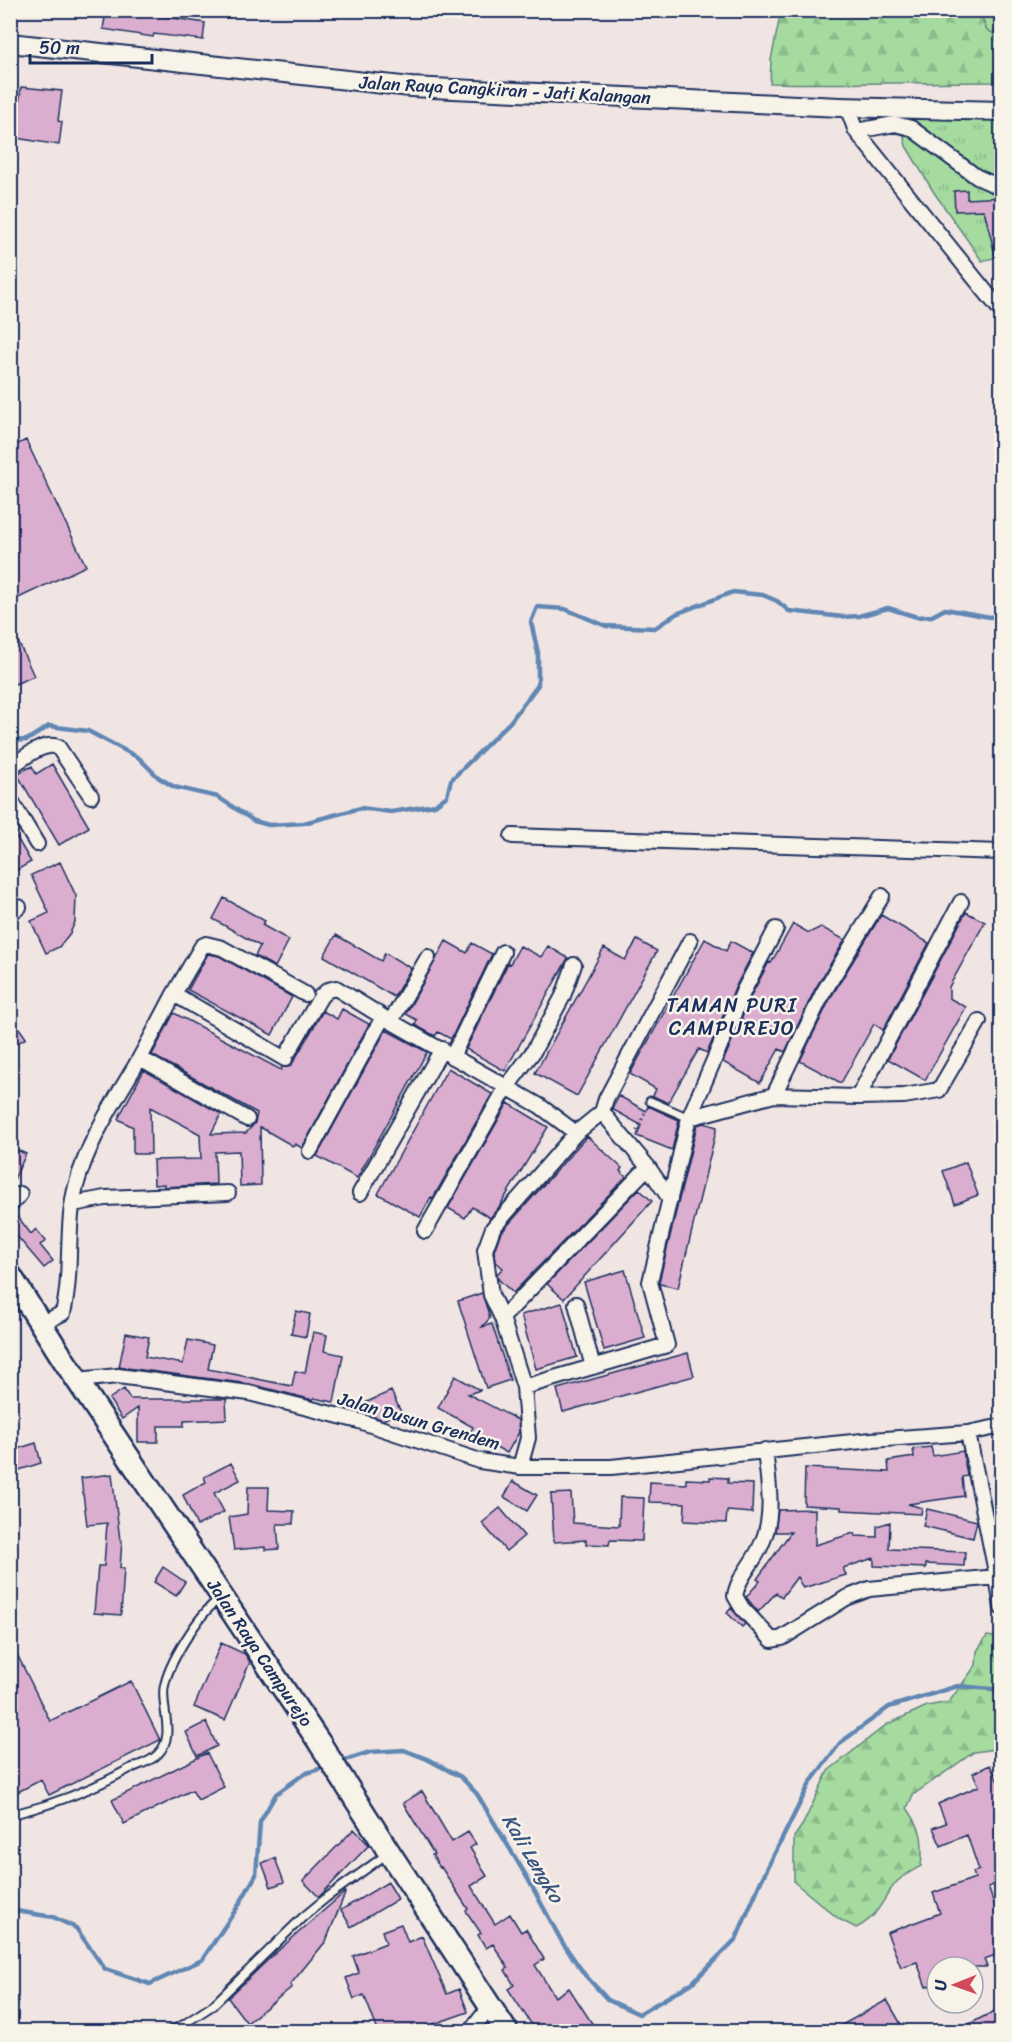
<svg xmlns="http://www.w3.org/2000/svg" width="1012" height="2042" font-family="Sriracha,sans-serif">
<defs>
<pattern id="grass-tufts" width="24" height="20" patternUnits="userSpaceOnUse" patternTransform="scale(1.5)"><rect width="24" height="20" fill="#a5db9f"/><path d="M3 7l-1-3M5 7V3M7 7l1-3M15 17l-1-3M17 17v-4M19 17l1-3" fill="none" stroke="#8dbc8b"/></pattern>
<pattern id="forest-firs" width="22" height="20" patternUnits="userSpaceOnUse" patternTransform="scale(1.5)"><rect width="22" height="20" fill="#a5db9f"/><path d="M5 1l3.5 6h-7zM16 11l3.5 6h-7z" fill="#8dbc8b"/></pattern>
</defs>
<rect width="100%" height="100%" fill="#f1e5e3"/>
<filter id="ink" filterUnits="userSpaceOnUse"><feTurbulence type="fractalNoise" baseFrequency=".0167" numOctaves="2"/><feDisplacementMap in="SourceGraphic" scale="12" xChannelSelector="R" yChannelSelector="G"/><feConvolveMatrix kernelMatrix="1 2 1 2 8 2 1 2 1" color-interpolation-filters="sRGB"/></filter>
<g filter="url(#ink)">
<path fill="url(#grass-tufts)" stroke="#60857e" stroke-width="1.5" d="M980 11H1001V31L992 33 986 29Z
M900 119H1001V256L982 261 933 191 906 146Z"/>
<path fill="url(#forest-firs)" stroke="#60857e" stroke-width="1.5" d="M781 11H980L986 29 992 33 1001 31V82C924 82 847 85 770 83L771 60Z
M987 1636 1001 1638V1748L974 1752 913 1795 907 1808C922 1829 924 1840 921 1866 912 1871 900 1877 894 1885 880 1904 878 1917 856 1928L839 1919 794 1882V1837L803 1824 828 1771 886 1725 927 1706 949 1702 976 1665 977 1651Z"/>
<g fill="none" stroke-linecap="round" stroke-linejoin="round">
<path stroke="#6187b3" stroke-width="4.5" d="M10 741 27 740 49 726 88 731 139 758 158 777 174 787 218 797 254 821 269 825 304 823 361 808 391 812 435 805 447 796 451 780 510 722 538 685V653L531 622 537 607 565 609 606 626 655 628 676 614 733 592 763 595 777 601 789 611 843 617 859 616 888 608 917 617 932 616 945 609 990 617 1002 615
M339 1762 370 1752 404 1750 427 1759 461 1777 477 1794 528 1879 562 1942 585 1975 608 2000 639 2014 692 1983 736 1939 761 1881 810 1783 840 1743 889 1707 958 1686 1002 1690
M10 1910 53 1917 76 1928 105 1969 150 1984 202 1960 237 1908 256 1875 260 1822 276 1794 304 1774 328 1766"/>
</g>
<path fill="#dbaed0" stroke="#1b2f5e" stroke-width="1.5" d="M106 12 135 15 136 12 205 23 203 40 154 34 153 37 103 29Z
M21 87 62 91 58 121 62 122 59 145 10 137V122L17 123Z
M967 190V199L1002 197V261L997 262 984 210 955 211 954 191Z
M26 440 86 566 10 602V448Z
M10 624 34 676 10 686Z
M52 764 89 827 59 845 17 774 32 766 36 774Z
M10 826 31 862 10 874Z
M60 862 76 896 75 922 70 933 59 947 46 953 31 921 49 913 31 875Z
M224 898 265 921 262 925 289 940 275 967 255 956 260 946 213 919Z
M966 912 985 922 949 987V998L966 1007 925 1080 888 1059Z
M881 915 929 943 883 1030 874 1024 841 1083 800 1061 831 997Z
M793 924 809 933 821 927 845 940 815 989 785 1052 779 1049 760 1083 723 1062 752 994 769 962 771 963Z
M336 935 381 961 385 953 411 968 394 997 324 956Z
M705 939 726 951 731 941 753 953 736 986 707 1053 699 1049 668 1103 653 1096 656 1089 630 1074Z
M637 940 657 951 577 1096 535 1073 604 948 625 960Z
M446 941 467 953 472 943 492 954 451 1039 438 1032 435 1036 415 1025 417 1020 406 1014Z
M520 946 541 957 548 946 568 958 505 1071 466 1049 508 963 510 964Z
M208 954 219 956 292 997 272 1035 188 990Z
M342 1009 369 1024 302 1148 295 1144 293 1146 260 1127 261 1185 240 1186 239 1151 215 1152 216 1184 164 1187V1184L154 1185 153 1160 201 1159 200 1134 150 1107 151 1154H133V1127L118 1119 144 1070 221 1114 211 1134 246 1133 255 1123 257 1113 152 1055 174 1013 281 1070 282 1067H289L292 1064 323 1011 337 1019Z
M10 1015 26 1038 10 1048Z
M386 1030 427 1052 357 1178 317 1156Z
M448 1068 492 1094 433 1198 431 1197 420 1217 378 1194Z
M619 1096 646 1111 648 1106 679 1120 672 1150 637 1136 641 1125 612 1109Z
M508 1103 548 1127 499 1207 490 1218 472 1207 465 1218 448 1208Z
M704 1123 717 1127 678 1288 660 1284 659 1282 697 1125Z
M587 1136 622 1168 620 1171 626 1177 513 1293 498 1279 497 1274 503 1268 496 1262 494 1251 500 1234Z
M10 1147 26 1154 10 1188Z
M966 1162 978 1195 955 1204 943 1171Z
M639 1189 652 1201 564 1299 547 1284Z
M18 1217 31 1234 36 1229 46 1241 40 1245 53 1261 44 1268 10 1228V1223Z
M625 1270 645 1338 604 1350 584 1282Z
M482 1293 490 1318 482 1327 492 1324 510 1380 486 1388 458 1301Z
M562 1303 577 1357 536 1369 521 1315Z
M296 1311 310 1314 306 1337 291 1334Z
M313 1332 327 1335 324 1351 343 1355 334 1402 314 1398 313 1400 250 1384 119 1367 126 1333 149 1337 145 1357 183 1364 188 1340 213 1345 208 1369 292 1386 295 1371 305 1373Z
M688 1353 694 1376 563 1412 557 1389Z
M455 1376 480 1390 468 1394 518 1420 519 1432 507 1453 470 1433 473 1427 438 1408Z
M124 1389 130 1399H226L227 1419 184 1421V1426H158V1442H138V1408L122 1419 109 1399Z
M391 1391 401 1412 383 1420 370 1415 365 1403Z
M36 1443 41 1463 10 1473V1451Z
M931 1447 933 1456 963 1451 967 1476 962 1477 964 1496 908 1504 922 1508 921 1514 841 1510V1507L804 1505 805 1468 889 1472 888 1461 914 1457 913 1449Z
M231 1463 240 1480 214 1493 224 1512 197 1526 183 1495 206 1482 204 1477Z
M112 1474 120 1540H122L120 1568H124L121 1615 94 1613 98 1566H104L107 1523 87 1525 81 1478Z
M710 1477 728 1478V1483L753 1484 752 1513 727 1511 726 1523 684 1521 685 1503 649 1502 650 1482 686 1484V1479L710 1480Z
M513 1481 537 1495 527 1511 504 1497Z
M248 1487H269L268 1510 294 1511 293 1524H277L279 1549 265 1550V1547L234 1550 229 1517 247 1514Z
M571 1493 573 1523 619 1526 620 1497 644 1498 642 1541 610 1540 609 1545 586 1544V1540L554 1542 551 1494Z
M500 1508 524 1536 506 1551 482 1523Z
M815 1509V1545L854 1533 855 1536 877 1537V1526L890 1522 889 1549 965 1552 964 1566 926 1564V1568L874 1566V1558L843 1568 846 1575 803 1588 797 1577 782 1597 776 1593 758 1612 746 1597 760 1581 757 1579 791 1532H775L778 1510Z
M927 1509 977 1521 973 1538 923 1526Z
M163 1567 185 1582 176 1596 154 1582Z
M731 1608 745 1624 742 1627 727 1613Z
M10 1640 50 1721 131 1681 160 1740 49 1795 41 1780 10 1796Z
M221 1643 245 1654 250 1662 225 1720 194 1707Z
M206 1722 217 1746 197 1756 186 1732Z
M207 1753 224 1787 198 1800 192 1790 124 1824 112 1800Z
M990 1765 1002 1790V1882L988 1887 1002 1926V1953L984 1959 987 1967H937V1983L926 1987 917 1962 901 1967 887 1933 940 1913 933 1893 975 1878 973 1872 979 1870 967 1835 941 1846 933 1828 946 1823 938 1804 979 1786 973 1773Z
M422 1791 452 1842 468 1832 476 1844 470 1848 487 1876 471 1886 495 1924 510 1914 521 1932 526 1929 544 1959 535 1965 555 1997 569 1988 597 2031H536L508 1989 514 1985 505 1970 508 1968 493 1944 486 1948 478 1935 481 1933 466 1911 468 1909 441 1867 440 1868 432 1855 434 1854 403 1803Z
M354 1829 369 1845 319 1897 303 1881Z
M275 1858 284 1882 271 1887 262 1863Z
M388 1882 398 1899 351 1927 341 1910Z
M346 1891 326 1941 290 1985 292 1987 247 2023 228 1998 272 1956Z
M401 1924 408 1942 422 1936 447 1994 459 1989 468 2012 420 2029V2027L409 2031H378L364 1995 354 1999 346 1978 359 1973 353 1956 386 1943 382 1931Z
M887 2000 905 2031H831Z
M1002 2007V2031H956Z"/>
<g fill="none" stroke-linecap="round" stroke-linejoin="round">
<g stroke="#1b2f5e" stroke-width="11">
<path id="lane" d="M650 1101 689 1118
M18 1813C58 1803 93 1789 129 1769 138 1765 151 1762 158 1754 176 1736 161 1709 164 1688 168 1663 199 1614 219 1599
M166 2032 181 2026 212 2006 303 1917 326 1898 387 1854"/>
</g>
<g stroke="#1b2f5e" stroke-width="18">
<path id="street" d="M847 107 856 131 895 124 911 128 977 177 1002 188
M856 131 1002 312
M10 767C23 759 43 741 58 747L91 796
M10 799 37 844
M512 836 1002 852
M10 913 19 907
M174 994 202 946 206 944 222 948 305 994
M391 1021 428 957
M289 1051 321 996 328 990 336 988 383 1017 540 1106 576 1133
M452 1057 503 952
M140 1058 247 1119
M774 1095 823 993 882 896
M858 1097 961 902
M602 1112 648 1167 670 1199
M689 1118 774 1095 858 1097 904 1096 939 1090 979 1021
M310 1151 383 1017
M360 1193 442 1049
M73 1204 105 1198 228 1193
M10 1206 20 1194
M425 1231 506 1088 533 1052 563 996 574 965
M576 1304 593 1367
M502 1318 648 1167
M41 1324 63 1313C73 1272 65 1228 76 1186 88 1141 114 1102 137 1063 150 1040 162 1017 174 994L285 1059
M77 1380 118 1376 249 1393 359 1421 480 1461 520 1467H611L872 1440 968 1433 997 1577 1002 1608
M524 1387 667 1345 650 1282 689 1118 744 990 776 929
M968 1433 1002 1426
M765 1450C768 1481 775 1514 762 1543 755 1562 738 1576 735 1596L742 1608 772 1640 782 1638 846 1598 869 1589 997 1577
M520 1467 528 1438 524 1387 502 1318 491 1295 485 1250 493 1228 576 1133 602 1112 606 1099 690 941
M470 2032 490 2006"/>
</g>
<g stroke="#1b2f5e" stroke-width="22">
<path id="secondary" d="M10 43 411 87 840 107 1002 111"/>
</g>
<g stroke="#1b2f5e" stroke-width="26">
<path id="primary" d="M10 1275 65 1362 319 1742 389 1852 507 2032"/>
</g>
<path stroke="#1b2f5e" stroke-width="3" stroke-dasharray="1.5 4.5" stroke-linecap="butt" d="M637 1131 646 1110"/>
<use href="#lane" stroke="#f7f3e8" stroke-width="7"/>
<use href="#street" stroke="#f7f3e8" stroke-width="14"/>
<use href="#secondary" stroke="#f7f3e8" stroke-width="18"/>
<use href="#primary" stroke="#f7f3e8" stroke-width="21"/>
</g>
</g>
<g text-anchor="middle" stroke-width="5" stroke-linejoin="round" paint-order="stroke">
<g font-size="18" fill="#1b2f5e" stroke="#f7f3e8">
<text transform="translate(505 90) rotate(3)" y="6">Jalan Raya Cangkiran - Jati Kalangan</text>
<text transform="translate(419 1421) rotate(16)" y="6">Jalan Dusun Grendem</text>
<text transform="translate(260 1653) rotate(56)" y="6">Jalan Raya Campurejo</text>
</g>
<g font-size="20" letter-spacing="1.5" fill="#1b2f5e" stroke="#f7f3e8">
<text x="732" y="1012">TAMAN PURI<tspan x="732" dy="23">CAMPUREJO</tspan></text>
</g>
<g font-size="20" font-style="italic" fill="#385482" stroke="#f7f3e8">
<text transform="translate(533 1858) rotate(59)" y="7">Kali Lengko</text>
</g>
</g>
<rect width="1012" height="2042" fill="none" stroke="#f7f3e8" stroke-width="36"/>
<rect x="18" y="18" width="976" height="2006" fill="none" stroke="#1b2f5e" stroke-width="2" filter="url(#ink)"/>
<g transform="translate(955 1985) rotate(269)"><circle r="28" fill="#f7f3e8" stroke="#9fa5b1" stroke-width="1.5"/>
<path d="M0-4.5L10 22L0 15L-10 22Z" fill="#d1495b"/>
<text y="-9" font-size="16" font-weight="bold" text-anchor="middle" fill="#1b2f5e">U</text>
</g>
<path d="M30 54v9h122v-9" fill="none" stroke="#1b2f5e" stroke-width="3"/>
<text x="39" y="54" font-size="18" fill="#1b2f5e" stroke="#f7f3e8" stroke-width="4.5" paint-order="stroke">50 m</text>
</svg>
